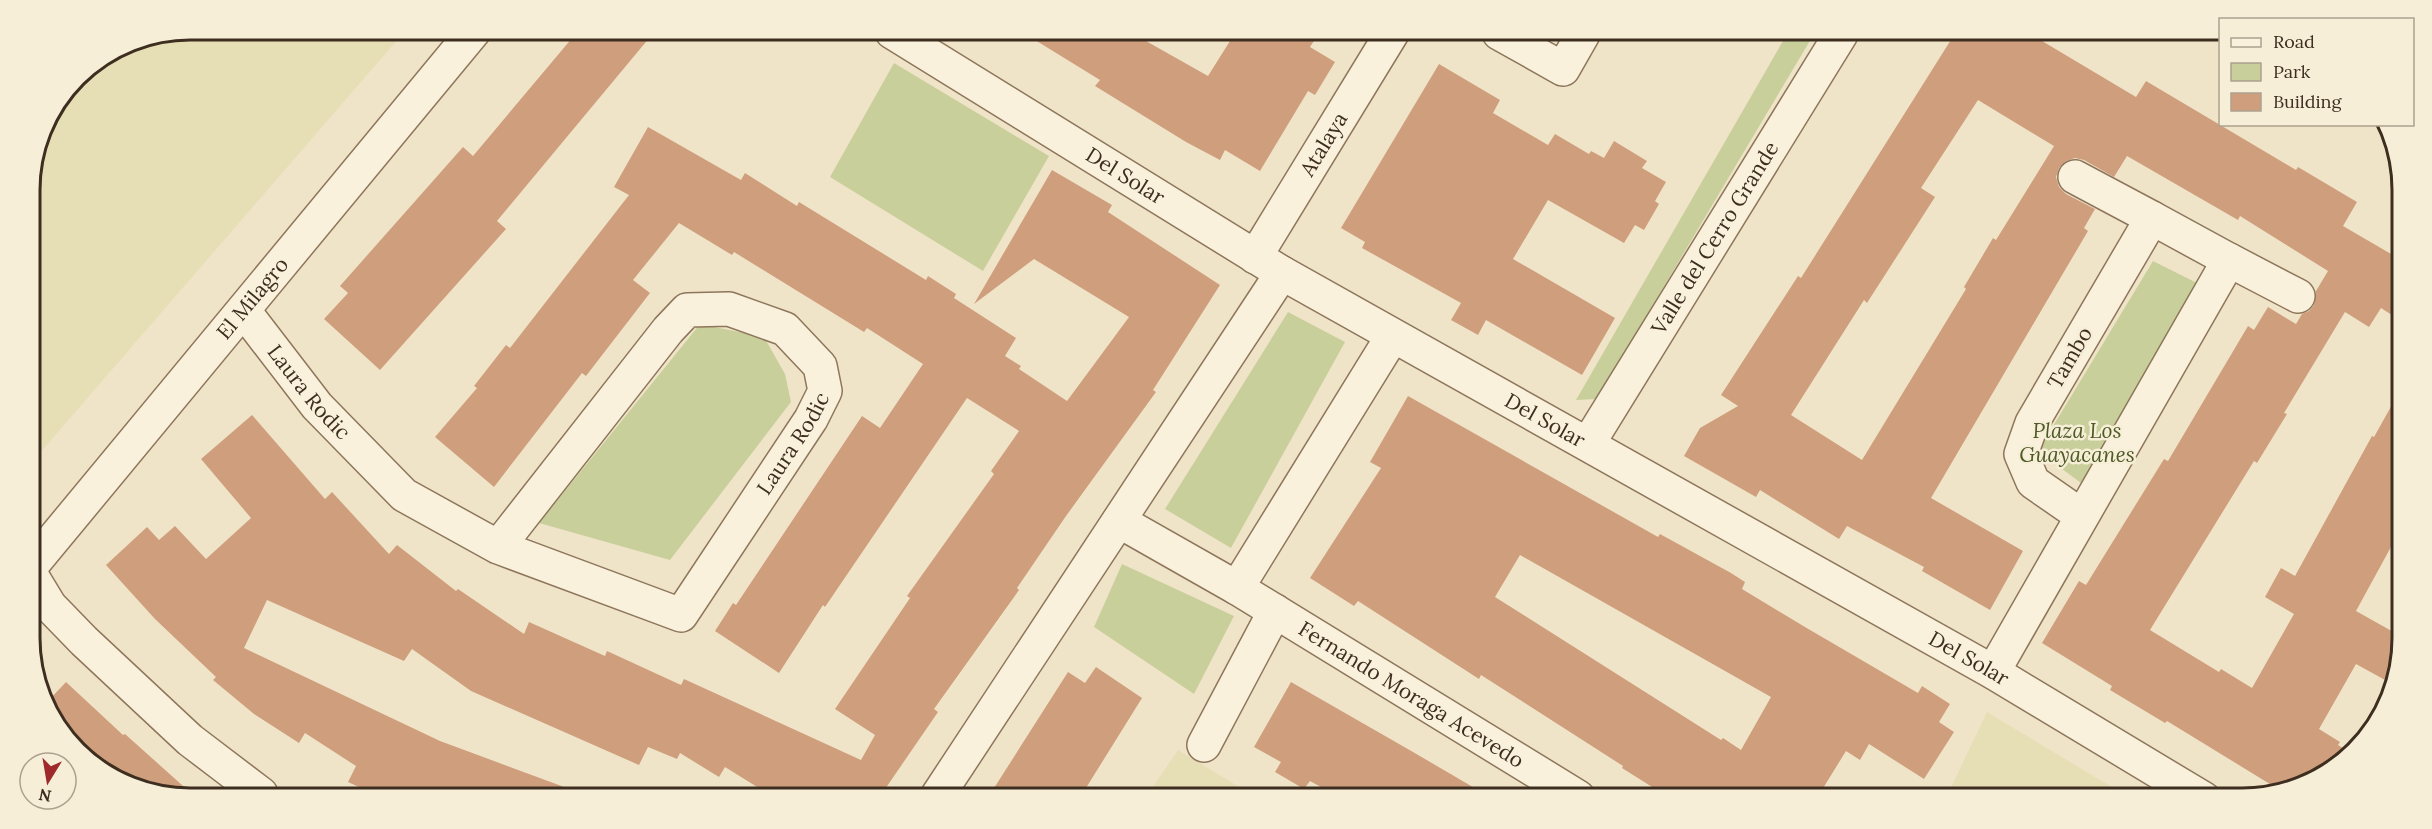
<svg xmlns="http://www.w3.org/2000/svg" width="2432" height="829" font-family="Lora,serif">
<rect width="100%" height="100%" fill="#f0e4c8"/>
<path fill="#e6deb5" d="M190 30 405 31 32 462 30 180 42 129 77 77 129 42Z
M1987 712 2130 798H1946Z
M1178 750 1254 796H1147Z"/>
<path fill="#c9cf9b" d="M1787 34H1814L1597 399 1576 400Z
M894 63 1049 156 983 271 830 177Z
M2153 261 2201 285 2085 486 2038 451Z
M1288 312 1345 342 1231 548 1165 509Z
M700 324 764 337 785 374 791 402 670 560 539 523Z
M1122 564 1234 616 1194 694 1094 627Z"/>
<path fill="#cf9f7d" fill-rule="evenodd" d="M578 31H655L497 221 506 229 380 370 324 319 348 293 340 286 463 147 473 156Z
M1022 32H1130L1208 76 1235 33H1319L1310 47 1335 62 1315 95 1308 91 1260 171 1225 150 1220 160 1186 142 1095 86 1100 80Z
M1954 35H2032L2136 97 2146 81 2296 170 2298 167 2357 202 2343 226 2398 258V319L2381 308 2369 327 2345 312 2284 413 2287 414 2257 463 2254 461 2150 630 2219 672 2221 669 2252 688 2294 614 2265 597 2281 568 2295 576 2372 436 2374 437 2398 394 2397 536 2356 611 2397 634 2396 681 2394 685 2356 664 2319 729 2340 742 2338 745 2351 753 2340 766 2278 789 2167 721 2165 723 2110 690 2112 686 2042 643 2079 581 2086 585 2164 459 2168 461 2248 326 2254 330 2268 307 2296 324 2302 314 2309 311 2314 305 2316 291 2328 271 2240 216 2238 220 2127 156 2114 177 2084 160 2075 158 2066 161 2059 168 2056 177 2059 187 2066 194 2095 209 2084 228 2088 231 1931 498 2023 551 1990 610 1922 571 1924 567 1847 526 1839 539 1760 490 1756 497 1684 456 1700 428 1738 406 1721 395 1798 276 1801 278ZM1978 100 2054 146 1996 240 1993 238 1964 287 1966 289 1862 460 1791 415 1864 300 1867 303 1935 197 1921 188Z
M1439 64 1500 100 1493 113 1548 145 1555 134 1589 154 1591 151 1604 158 1614 141 1647 161 1642 168 1666 182 1655 201 1659 204 1644 230 1635 225 1624 243 1548 200 1513 259 1615 318 1582 375 1486 320 1478 335 1451 320 1461 303 1362 248 1365 242 1341 228Z
M648 127 741 180 745 173 797 206 799 202 926 280 928 276 956 294 954 298 1016 338 1005 356 1021 366 1019 369 1067 401 1129 317 1034 259 974 304 1052 170 1112 205 1108 212 1220 285 1153 390 1156 392 1066 516 1017 588 1019 590 934 709 938 712 881 795H770L725 767 719 777 680 753 677 759 648 747 639 765 471 691 412 649 404 661 267 600 244 648 440 741 575 791 574 795 374 794 348 782 356 766 305 733 299 743 254 714 213 680 216 677 155 619 106 565 147 527 159 540 175 526 206 559 251 518 201 459 252 415 325 499 332 492 389 554 397 545 456 591 458 589 524 634 529 622 605 656 607 651 681 685 684 679 861 760 875 735 835 709 910 598 907 596 994 474 991 471 1019 431 967 398 825 607 823 605 779 673 715 631 733 603 736 605 862 416 880 428 923 364 867 328 864 332 734 252 732 255 679 223 633 280 650 293 586 376 582 373 494 487 435 437 477 388 474 386 506 345 510 348 629 195 614 187Z
M1408 396 1658 537 1660 534 1731 573 1745 582 1742 589 1805 627 1918 693 1922 686 1950 704 1939 722 1954 732 1924 779 1869 744 1860 760 1846 751 1817 798 1668 797 1622 768 1623 766 1481 675 1479 679 1358 601 1354 606 1310 578 1381 468 1370 462ZM1520 555 1771 697 1741 750 1723 738 1721 740 1495 597Z
M1096 667 1142 698 1081 796H989L1068 672 1085 683Z
M66 682 123 735 125 734 192 794 148 793 70 745 48 701Z
M1291 682 1413 752 1490 797 1337 796 1310 781 1304 789 1275 772 1281 762 1254 747Z"/>
<g fill="none" stroke-linecap="round" stroke-linejoin="round">
<g stroke="#8d765c" stroke-width="36">
<g id="street">
<path id="s1" d="M892 32 1282 273 1993 672 2204 799"/>
<path d="M1499 33 1563 69 1583 34"/>
<path d="M2075 177 2152 218"/>
<path id="s2" d="M1255 257 1392 33"/>
<path d="M2229 260 2298 296"/>
<path id="s3" d="M244 311 317 406 404 495 498 547 681 615 811 419 825 391 820 366 785 329 729 309 687 310 668 330 498 547"/>
<path id="s4" d="M1588 444 1841 34"/>
<path id="s5" d="M1119 521 1237 588 1578 797"/>
<path id="s6" d="M32 565 474 31"/>
<path d="M33 578 50 606 84 641 190 740 261 794"/>
<path d="M1237 588 1392 337"/>
<path d="M1993 672 2229 260 2152 218 2032 423 2021 454 2033 482 2082 516"/>
<path d="M1204 745 1275 611"/>
<path d="M938 795 1282 273"/>
</g>
</g>
<use href="#street" stroke="#faf1dc" stroke-width="33"/>
</g>
<g text-anchor="middle" stroke-width="5" stroke-linejoin="round" paint-order="stroke">
<g font-size="21" fill="#3d2e20" stroke="#f7eed8">
<text dy="7" stroke="none"><textPath href="#s2" startOffset="132">Atalaya</textPath></text>
<text dy="7" stroke="none"><textPath href="#s1" startOffset="274">Del Solar</textPath></text>
<text dy="7" stroke="none"><textPath href="#s4" startOffset="242">Valle del Cerro Grande</textPath></text>
<text dy="7" stroke="none"><textPath href="#s6" startOffset="346">El Milagro</textPath></text>
<text transform="translate(2070 358) rotate(-60)" y="7">Tambo</text>
<text dy="7" stroke="none"><textPath href="#s3" startOffset="104">Laura Rodic</textPath></text>
<text dy="7" stroke="none"><textPath href="#s1" startOffset="760">Del Solar</textPath></text>
<text dy="7" stroke="none"><textPath href="#s3" startOffset="752">Laura Rodic</textPath></text>
<text dy="7" stroke="none"><textPath href="#s1" startOffset="1246">Del Solar</textPath></text>
<text dy="7" stroke="none"><textPath href="#s5" startOffset="340">Fernando Moraga Acevedo</textPath></text>
</g>
<g font-size="21" font-style="italic" fill="#4d5a26" stroke="#f7eed8">
<text x="2077" y="438">Plaza Los<tspan x="2077" dy="24">Guayacanes</tspan></text>
</g>
</g>
<path d="M0 0H2432V829H0ZM190 40H2242A150 150 0 0 1 2392 190V638A150 150 0 0 1 2242 788H190A150 150 0 0 1 40 638V190A150 150 0 0 1 190 40Z" fill="#f7eed8" fill-rule="evenodd"/>
<path fill="none" stroke="#3d2e20" stroke-width="3" d="M190 40H2242A150 150 0 0 1 2392 190V638A150 150 0 0 1 2242 788H190A150 150 0 0 1 40 638V190A150 150 0 0 1 190 40Z"/>
<rect x="2219" y="18" width="195" height="108" fill="#f7eed8" stroke="#ada18e" stroke-width="1.5"/>
<rect x="2231" y="38" width="30" height="9" fill="#faf1dc" stroke="#ada18e" stroke-width="1.5"/>
<text x="2273" y="48" font-size="18" fill="#3d2e20">Road</text>
<rect x="2231" y="63" width="30" height="18" fill="#c9cf9b" stroke="#ada18e" stroke-width="1.5"/>
<text x="2273" y="78" font-size="18" fill="#3d2e20">Park</text>
<rect x="2231" y="93" width="30" height="18" fill="#cf9f7d" stroke="#ada18e" stroke-width="1.5"/>
<text x="2273" y="108" font-size="18" fill="#3d2e20">Building</text>
<g transform="translate(48 781) rotate(191)"><circle r="28" fill="#f7eed8" stroke="#ada18e" stroke-width="1.5"/>
<path d="M0-4.5L10 22L0 15L-10 22Z" fill="#9e2a2b"/>
<text y="-9" font-size="16" font-weight="bold" text-anchor="middle" fill="#3d2e20">N</text>
</g>
</svg>
